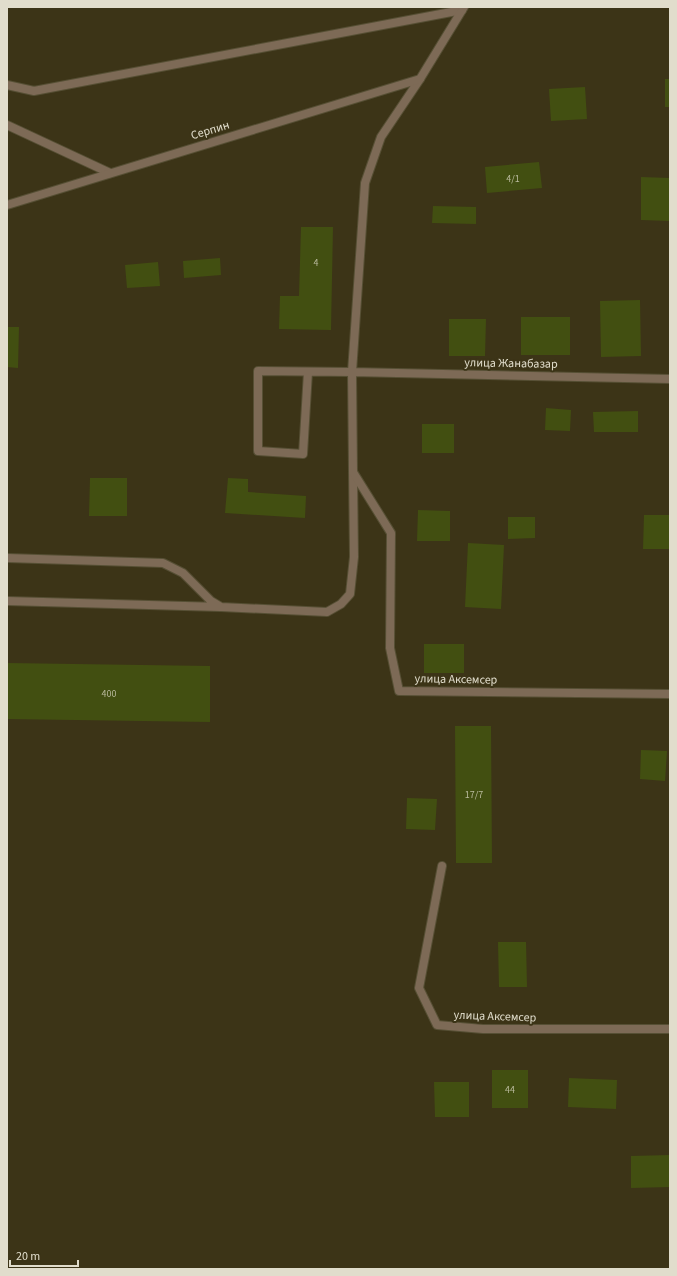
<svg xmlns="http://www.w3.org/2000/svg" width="677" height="1276" font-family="'Source Sans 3',sans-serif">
<rect width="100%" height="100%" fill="#3c3417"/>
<path fill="#424f11" d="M665 79H670V107H665Z
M585 87 587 119 551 121 549 89Z
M539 162 542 188 487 193 485 167Z
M641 177 670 178V221L641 220Z
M433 206 476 207V224L432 223Z
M301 227H333L331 330 279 329 280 296H299Z
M220 258 221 275 184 278 183 261Z
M158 262 160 286 127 288 125 265Z
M640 300 641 356 601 357 600 301Z
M521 317H570V355H521Z
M449 319H486L485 356H449Z
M7 327H19L18 368 7 367Z
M546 408 571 410 570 431 545 430Z
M638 411V432H594L593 412Z
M422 424H454V453H422Z
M90 478H127V516H89Z
M228 478 248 479V492L306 496 305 518 225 513Z
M418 510 450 511V541H417Z
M644 515H670V549H643Z
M508 517H535V538L508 539Z
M468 543 504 545 501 609 465 607Z
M424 644H464V673H424Z
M7 663 210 666V722L7 719Z
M455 726H491L492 863H456Z
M641 750 667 751 665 781 640 779Z
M407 798 437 799 435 830 406 829Z
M498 942H526L527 987H499Z
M492 1070H528V1108H492Z
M569 1078 617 1080 616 1109 568 1107Z
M434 1082H469V1117H435Z
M670 1155V1187L631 1188V1156Z"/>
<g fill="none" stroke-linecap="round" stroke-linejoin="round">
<g stroke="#564f34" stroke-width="10">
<path id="service" d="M308 372 303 454 258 451V371L352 372
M7 558 163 563 183 573 211 601 221 607 327 612 341 604 350 594 354 557 353 472
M7 601 220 607"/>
</g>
<g stroke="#564f34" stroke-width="10">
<path id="minor" d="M420 79 381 137 365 183 352 372 353 472 391 533 390 648 399 691 670 694
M7 85 34 91 462 10
M7 125 110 173
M352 372 670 379
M442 866 419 988 437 1025 483 1029H670"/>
</g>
<g stroke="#564f34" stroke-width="10">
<path id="tertiary" d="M7 205 420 79 464 7"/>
</g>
<use href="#service" stroke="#7d6a56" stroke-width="8"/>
<use href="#minor" stroke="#7d6a56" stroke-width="8"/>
<use href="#tertiary" stroke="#7d6a56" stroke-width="8"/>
</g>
<g text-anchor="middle" stroke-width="4" stroke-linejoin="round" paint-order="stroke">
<g font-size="10" fill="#b9ba9d">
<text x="513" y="182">4/1</text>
<text x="316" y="266">4</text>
<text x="109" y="697">400</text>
<text x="474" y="798">17/7</text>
<text x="510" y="1093">44</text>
</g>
<g font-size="12" fill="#e1ddcc" stroke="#3c3417">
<text transform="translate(210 130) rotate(-17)" y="4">Серпин</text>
<text transform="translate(511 363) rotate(1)" y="4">улица Жанабазар</text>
<text transform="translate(456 679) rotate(1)" y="4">улица Аксемсер</text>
<text transform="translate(495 1016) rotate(2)" y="4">улица Аксемсер</text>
</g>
</g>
<rect width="677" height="1276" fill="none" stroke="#e1ddcc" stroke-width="16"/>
<path d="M10 1260v6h68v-6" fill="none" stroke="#e1ddcc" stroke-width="2"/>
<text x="16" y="1260" font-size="12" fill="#e1ddcc" stroke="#3c3417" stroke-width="3" paint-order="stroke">20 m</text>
</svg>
